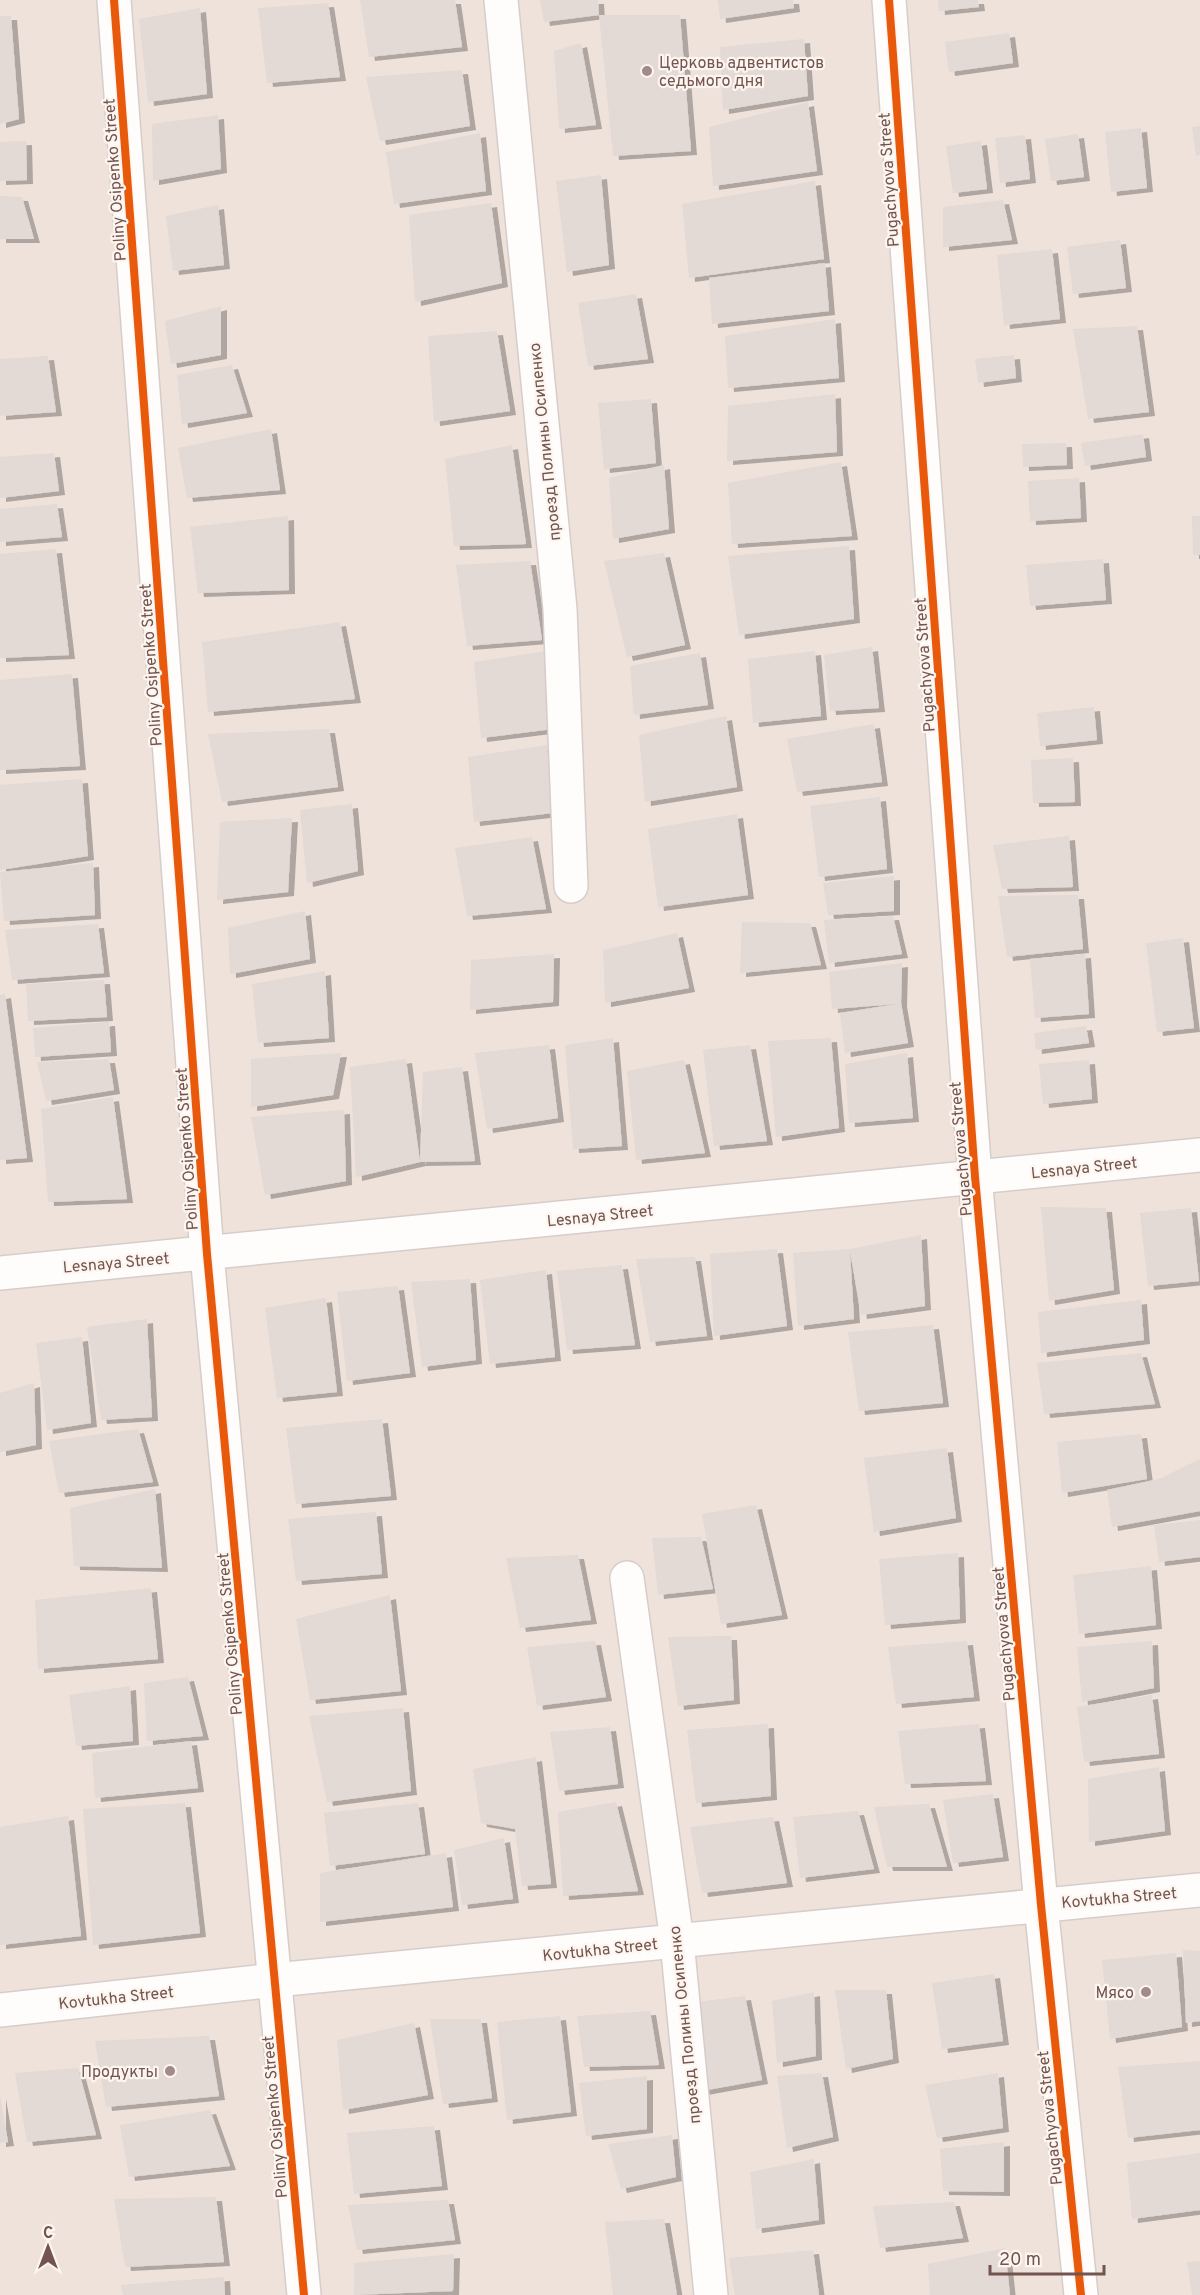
<svg xmlns="http://www.w3.org/2000/svg" width="1200" height="2295" font-family="Overpass,sans-serif">
<defs>
<filter id="shadow"><feDropShadow dx="6" dy="4" stdDeviation="0" flood-color="#0004"/></filter>
</defs>
<rect width="100%" height="100%" fill="#f7f1ed"/>
<path fill="#efe2db" d="M0 0H1200V2295H0Z"/>
<path fill="#e3d9d5" filter="url(#shadow)" d="M360 0H455L462 47 369 57Z
M540 0H598L599 15H680L691 151 613 156 599 15 544 22Z
M718 0H793L794 8 720 19Z
M938 0H978L979 7 939 11Z
M328 3 340 77 267 83 258 8Z
M200 8 207 94 148 102 139 19Z
M0 16H11L19 119 0 124Z
M1009 33 1013 63 949 72 945 42Z
M804 39 808 96 723 110 720 47Z
M581 43 596 125 559 129 554 51Z
M462 70 470 126 380 141 366 77Z
M808 102 817 171 713 186 709 127Z
M218 115 221 169 153 181 152 124Z
M1200 126V155L1196 156 1192 127Z
M1141 128 1147 188 1111 192 1105 132Z
M480 133 486 191 394 204 386 152Z
M1078 134 1084 177 1051 181 1045 139Z
M1025 135 1030 179 1000 183 995 138Z
M26 141 27 180 0 181V142Z
M981 141 987 189 953 193 946 146Z
M601 175 609 265 567 272 556 181Z
M815 181 824 259 689 278 682 204Z
M0 196 22 197 34 239H0Z
M1003 200 1012 240 943 247V207Z
M491 203 502 283 415 302 409 215Z
M218 205 224 265 173 271 166 216Z
M1120 240 1126 288 1073 294 1067 247Z
M1052 249 1060 319 1004 325 997 255Z
M825 263 829 311 712 324 709 278Z
M636 294 648 359 588 366 578 303Z
M221 306V355L171 364 165 321Z
M835 319 839 378 728 388 725 336Z
M1137 326 1149 412 1088 419 1073 329Z
M497 331 510 411 434 422 428 336Z
M1014 355 1016 378 978 383 975 359Z
M48 356 56 412 0 416V359Z
M232 365 247 413 182 424 177 375Z
M835 394 837 452 727 461 728 406Z
M651 399 656 463 604 469 598 403Z
M271 429 280 490 187 498 178 448Z
M1143 434 1146 457 1085 466 1081 443Z
M1066 443 1067 465 1023 467 1022 444Z
M512 445 526 544 454 546 445 459Z
M54 453 59 491 0 498V457Z
M841 462 852 536 732 544 728 483Z
M664 465 669 529 613 539 609 478Z
M1079 478 1081 518 1030 521 1028 481Z
M57 504 62 537 0 542V509Z
M288 516 289 590 198 593 190 527Z
M1192 516H1200V555H1193Z
M849 546 854 619 739 635 728 556Z
M56 549 69 655 0 658V554Z
M664 553 685 645 627 657 604 561Z
M1103 559 1106 600 1030 606 1026 565Z
M530 561 542 640 467 646 456 565Z
M340 622 355 699 208 712 202 642Z
M872 647 879 708 830 711 824 655Z
M546 651 553 729 481 738 474 662Z
M815 651 821 716 753 723 748 659Z
M700 653 708 705 634 715 630 666Z
M72 674 80 766 0 770V680Z
M1094 707 1097 740 1040 746 1037 713Z
M726 716 737 787 645 802 639 735Z
M874 724 882 782 797 792 787 739Z
M329 729 338 787 222 802 208 734Z
M547 745 553 813 474 822 468 757Z
M1073 758 1075 802 1033 803 1031 760Z
M82 779 88 856 0 870V785Z
M880 797 887 869 819 877 810 806Z
M352 804 358 871 307 883 300 810Z
M737 814 748 895 658 907 648 829Z
M292 818 288 892 217 900 220 822Z
M1069 836 1073 887 1002 889 993 845Z
M532 837 546 909 467 916 455 848Z
M93 863 95 915 4 921 0 872Z
M894 876V911L828 915 823 883Z
M1078 895 1083 949 1007 957 998 896Z
M305 911 310 959 230 974 228 928Z
M893 916 902 954 829 963 824 920Z
M742 922 810 923 821 965 740 973Z
M98 924 104 973 12 980 5 930Z
M677 933 689 988 605 1003 603 950Z
M1183 938 1194 1028 1157 1032 1146 943Z
M554 954 553 1002 470 1010 471 960Z
M1085 954 1089 1014 1035 1018 1030 959Z
M902 963 901 1003 908 1043 845 1053 840 1013 897 1004 832 1009 829 972Z
M325 971 329 1038 258 1043 252 984Z
M104 980 107 1017 28 1021 26 984Z
M5 994 27 1158 0 1160V995Z
M109 1022 111 1052 35 1057 33 1028Z
M1086 1026 1089 1043 1036 1050 1034 1033Z
M613 1038 622 1146 573 1149 565 1045Z
M831 1038 839 1128 776 1137 768 1041Z
M549 1045 558 1118 487 1129 475 1053Z
M750 1045 767 1141 714 1146 703 1050Z
M341 1053 333 1095 251 1107V1059Z
M907 1053 913 1118 849 1123 845 1064Z
M109 1059 114 1090 46 1101 37 1062Z
M406 1059 420 1162 356 1177 350 1067Z
M684 1060 705 1153 636 1160 627 1071Z
M1089 1060 1092 1099 1043 1104 1039 1064Z
M462 1067 475 1161 420 1162 423 1072Z
M113 1097 127 1199 48 1202 41 1109Z
M344 1110 346 1181 265 1195 251 1117Z
M1041 1207 1106 1208 1114 1290 1049 1301Z
M1191 1208 1199 1281 1148 1286 1140 1213Z
M921 1235 925 1306 861 1315 850 1251 854 1319 798 1326 793 1253 850 1249Z
M777 1249 787 1326 714 1336 710 1254Z
M695 1257 707 1336 650 1342 636 1259Z
M622 1265 635 1345 567 1350 557 1271Z
M546 1270 555 1357 490 1364 480 1280Z
M470 1279 476 1360 422 1367 411 1282Z
M398 1286 410 1373 347 1381 337 1292Z
M326 1298 337 1392 277 1398 265 1308Z
M1141 1300 1144 1340 1041 1353 1038 1312Z
M147 1319 152 1417 101 1420 87 1327Z
M933 1325 943 1403 859 1411 848 1332Z
M82 1337 91 1423 47 1430 36 1343Z
M1141 1353 1155 1404 1044 1414 1037 1363Z
M34 1383 36 1445 0 1452V1393Z
M382 1419 391 1496 296 1504 286 1428Z
M138 1429 153 1482 59 1493 49 1441Z
M1141 1434 1147 1479 1062 1493 1057 1442Z
M947 1448 956 1518 874 1532 864 1458Z
M1200 1459V1511L1112 1527 1107 1490 1159 1479Z
M155 1489 162 1568 74 1566 70 1508Z
M756 1505 782 1615 721 1624 702 1514Z
M376 1512 382 1574 296 1581 288 1519Z
M1200 1520V1557L1159 1562 1154 1525Z
M701 1537 713 1589 658 1595 652 1538Z
M958 1553 960 1619 885 1625 879 1559Z
M578 1555 591 1620 520 1628 506 1558Z
M1151 1566 1156 1625 1079 1634 1073 1575Z
M151 1588 158 1659 38 1669 35 1600Z
M390 1595 401 1691 310 1700 296 1619Z
M731 1636 734 1700 678 1706 668 1637Z
M595 1641 606 1697 537 1706 527 1647Z
M967 1641 974 1697 896 1704 888 1647Z
M1152 1641 1154 1688 1082 1702 1077 1647Z
M188 1677 203 1736 147 1741 144 1683Z
M130 1686 133 1741 76 1746 69 1695Z
M1152 1695 1159 1754 1084 1762 1077 1707Z
M403 1708 411 1791 327 1802 309 1716Z
M768 1724 771 1796 696 1803 687 1730Z
M979 1724 986 1781 905 1784 898 1731Z
M610 1727 618 1784 559 1791 550 1732Z
M191 1741 198 1788 95 1798 92 1753Z
M536 1757 551 1884 522 1886 515 1829 481 1823 473 1769Z
M1159 1767 1165 1831 1089 1842 1088 1779Z
M993 1794 1003 1857 953 1863 943 1800Z
M616 1802 638 1891 563 1896 558 1812Z
M185 1803 200 1933 93 1945 83 1809Z
M418 1803 425 1854 330 1866 324 1813Z
M929 1804 947 1867H887L874 1807Z
M858 1811 874 1869 800 1878 793 1817Z
M68 1816 81 1936 0 1945V1827Z
M773 1817 787 1883 702 1893 690 1827Z
M504 1838 513 1899 462 1905 454 1850Z
M446 1853 453 1907 320 1922V1873Z
M1183 1950 1200 1951V2021L1186 2023Z
M1176 1953 1182 2027 1110 2039 1102 1960Z
M994 1974 1003 2041 942 2049 932 1983Z
M835 1990H886L893 2059 846 2069Z
M814 1992 816 2056 777 2063 772 2001Z
M745 1996 762 2080 702 2091 696 2002Z
M650 2011 659 2065 584 2067 577 2016Z
M560 2016 571 2112 507 2120 497 2022Z
M430 2019H481L492 2098 443 2104Z
M414 2023 428 2095 343 2110 337 2040Z
M209 2036 219 2096 106 2107 95 2041Z
M1200 2061V2130L1128 2138 1118 2067Z
M78 2068 96 2135 27 2142 15 2073Z
M822 2073 833 2137 787 2148 777 2076Z
M998 2073 1003 2128 937 2138 925 2085Z
M647 2076V2129L586 2136 579 2083Z
M0 2095 8 2142 0 2143Z
M210 2110 230 2166 129 2177 120 2125Z
M434 2126 442 2186 354 2194 347 2133Z
M672 2135 676 2177 621 2189 608 2144Z
M1004 2142V2192L943 2191 940 2149Z
M1200 2153V2210L1132 2219 1127 2163Z
M814 2159 819 2220 756 2229 750 2172Z
M216 2197 224 2262 125 2267 114 2199Z
M448 2200 455 2240 357 2250 348 2205Z
M954 2202 963 2238 880 2248 873 2206Z
M664 2219 677 2295H613L605 2222Z
M1005 2248 1010 2295H930L928 2264Z
M813 2250 819 2295H735L729 2258Z
M454 2254 453 2291 354 2295V2263Z
M1200 2261V2295H1192L1187 2262Z
M224 2277 225 2295H123L121 2285Z"/>
<g fill="none" stroke-linecap="round" stroke-linejoin="round">
<g stroke="#d6cdca" stroke-width="36">
<path id="minor" d="M114 0 207 1254 304 2295
M501 0 560 609 571 886
M889 0 975 1177 1041 1905 1081 2295
M0 1273 1200 1155
M627 1578 677 1941 711 2295"/>
</g>
<g stroke="#d6cdca" stroke-width="36">
<path id="tertiary" d="M0 2010 275 1980 1200 1890"/>
</g>
<use href="#minor" stroke="#fefdfc" stroke-width="33"/>
<use href="#tertiary" stroke="#fefdfc" stroke-width="33"/>
<g stroke="#fdf5ef" stroke-width="11">
<path id="cycleway" d="M114 0 207 1254 304 2295
M889 0 975 1177 1041 1905 1081 2295"/>
</g>
<use href="#cycleway" stroke="#e8590c" stroke-width="8"/>
</g>
<g fill="#a18b86" stroke="#fdf5ef" stroke-width="2">
<circle cx="647" cy="71" r="6"/>
<circle cx="1146" cy="1992" r="6"/>
<circle cx="170" cy="2071" r="6"/>
</g>
<g text-anchor="middle" stroke-width="4.5" stroke-linejoin="round" paint-order="stroke">
<g font-size="16" fill="#73544f" stroke="#fdf5ef" text-anchor="end">
<text x="659" y="68" text-anchor="start">Церковь адвентистов<tspan x="659" dy="18">седьмого дня</tspan></text>
<text x="1134" y="1998">Мясо</text>
<text x="158" y="2077">Продукты</text>
</g>
<g font-size="16" fill="#73544f" stroke="#fdf5ef">
<text transform="translate(114 180) rotate(-94)" y="6">Poliny Osipenko Street</text>
<text transform="translate(888 180) rotate(-94)" y="6">Pugachyova Street</text>
<text transform="translate(544 442) rotate(-96)" y="6">проезд Полины Осипенко</text>
<text transform="translate(150 665) rotate(-94)" y="6">Poliny Osipenko Street</text>
<text transform="translate(924 665) rotate(-94)" y="6">Pugachyova Street</text>
<text transform="translate(186 1149) rotate(-94)" y="6">Poliny Osipenko Street</text>
<text transform="translate(960 1149) rotate(-95)" y="6">Pugachyova Street</text>
<text transform="translate(1084 1167) rotate(-6)" y="6">Lesnaya Street</text>
<text transform="translate(600 1215) rotate(-6)" y="6">Lesnaya Street</text>
<text transform="translate(116 1262) rotate(-5)" y="6">Lesnaya Street</text>
<text transform="translate(229 1634) rotate(-95)" y="6">Poliny Osipenko Street</text>
<text transform="translate(1003 1634) rotate(-95)" y="6">Pugachyova Street</text>
<text transform="translate(1119 1897) rotate(-5)" y="6">Kovtukha Street</text>
<text transform="translate(600 1949) rotate(-6)" y="6">Kovtukha Street</text>
<text transform="translate(116 1997) rotate(-6)" y="6">Kovtukha Street</text>
<text transform="translate(684 2025) rotate(-96)" y="6">проезд Полины Осипенко</text>
<text transform="translate(274 2117) rotate(-95)" y="6">Poliny Osipenko Street</text>
<text transform="translate(1049 2118) rotate(-96)" y="6">Pugachyova Street</text>
</g>
</g>
<g transform="translate(48 2247)" stroke="#fdf5ef" stroke-width="4.5" paint-order="stroke">
<path d="M0-4.5L10 22L0 15L-10 22Z" fill="#73544f"/>
<text y="-9" font-size="16" font-weight="bold" text-anchor="middle" fill="#73544f">С</text>
</g>
<path d="M990 2265v9h114v-9" fill="none" stroke="#73544f" stroke-width="3"/>
<text x="999" y="2265" font-size="18" fill="#73544f" stroke="#fdf5ef" stroke-width="4.5" paint-order="stroke">20 m</text>
</svg>
